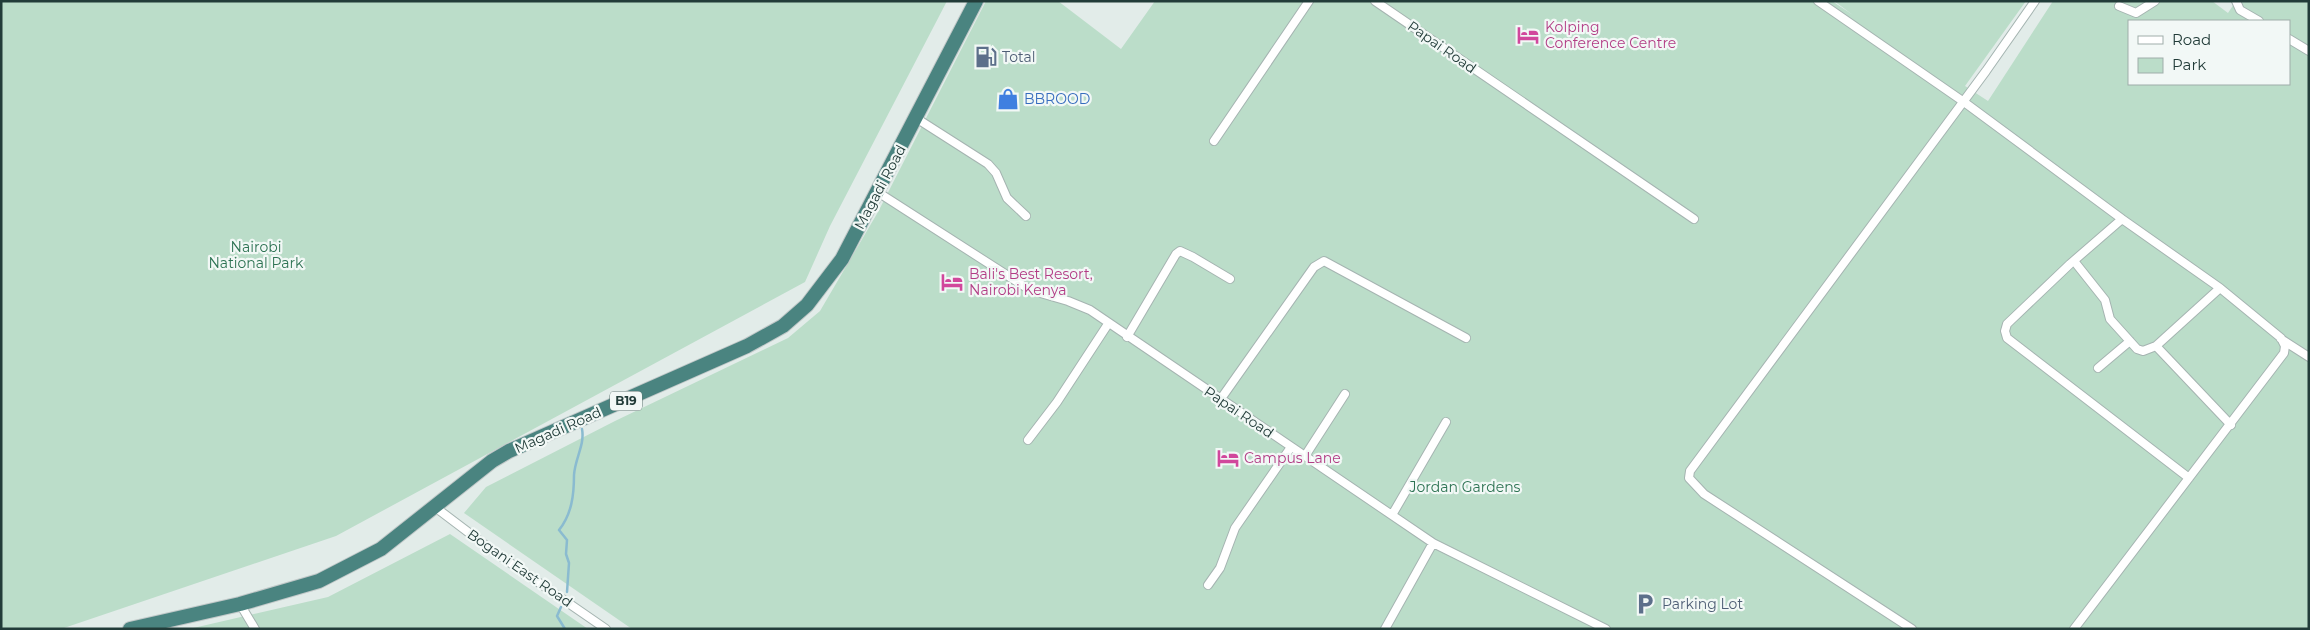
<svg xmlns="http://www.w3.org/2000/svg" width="2310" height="630" font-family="Montserrat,sans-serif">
<rect width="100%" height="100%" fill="#e2ece9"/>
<path fill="#bbddc9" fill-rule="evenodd" d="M1 1H947L830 226 805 282 336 536 61 629H1Z
M986 1H1058L1121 49 1155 1H1832L1853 15 1834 1H2026L1965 86 1988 101 2053 1H2212L2228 13 2236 1H2309V629H632L464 513 486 487 615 421 788 338 820 311 878 212ZM2129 21H2289V84H2129Z
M450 534 588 629H189L328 597Z"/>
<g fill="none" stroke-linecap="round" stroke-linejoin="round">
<path stroke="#8abbd0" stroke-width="2.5" d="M567 592 569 563 566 554 567 540 559 530C572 514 574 494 574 475 575 458 585 445 582 429
M561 607 557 616 565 629"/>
<g stroke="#a5b4b1" stroke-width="10">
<path id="minor" d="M1375 1 1694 219
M1818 1 1964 102 2122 219 2220 288 2281 338 2285 346 2284 353 2074 629
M2236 1 2240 10 2259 21
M2119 6 2136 13 2155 1
M2289 39 2309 51
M916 118 988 164 996 173 1007 198 1026 216
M1214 141 1309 1
M876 191 1030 290 1068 301 1090 310 1433 543 1606 629
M2122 219 2070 264 2007 324 2005 331 2007 338 2189 478
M2074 261 2105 300 2110 319 2137 349 2143 351 2156 346 2220 288
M1127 337 1176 254 1180 251 1193 257 1230 279
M2281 339 2309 357
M2156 346 2231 425
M2098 368 2130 341
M1220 400 1314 267 1324 261 1466 338
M1028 440 1057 402 1108 324
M1305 456 1345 394
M435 507 493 551 606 629
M1392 515 1446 422
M1208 585 1220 568 1235 528 1291 447
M240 604 255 629
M1385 629 1433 543
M1912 629 1704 494 1689 478 1690 471 1986 71 2035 1"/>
</g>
<g stroke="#c1c8c8" stroke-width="16">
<path id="trunk" d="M130 629 240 604 319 581 381 549 492 461 509 451 747 346 783 326 807 305 842 259 976 1"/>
</g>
<use href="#minor" stroke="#fff" stroke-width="8"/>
<use href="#trunk" stroke="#4a8480" stroke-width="14"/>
</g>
<defs>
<g id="hotel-bare" transform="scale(1.725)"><path d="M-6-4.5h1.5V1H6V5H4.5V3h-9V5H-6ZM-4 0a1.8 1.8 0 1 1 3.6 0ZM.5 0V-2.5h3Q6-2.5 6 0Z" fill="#d1479c" stroke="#f2f8f6" stroke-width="2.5" paint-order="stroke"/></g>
<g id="fuel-bare" transform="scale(1.725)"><path d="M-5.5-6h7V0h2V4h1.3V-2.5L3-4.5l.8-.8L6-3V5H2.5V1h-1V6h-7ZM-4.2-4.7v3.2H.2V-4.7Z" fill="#5c6f8a" stroke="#f2f8f6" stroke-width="2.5" paint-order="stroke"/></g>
<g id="shop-bare" transform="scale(1.725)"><path d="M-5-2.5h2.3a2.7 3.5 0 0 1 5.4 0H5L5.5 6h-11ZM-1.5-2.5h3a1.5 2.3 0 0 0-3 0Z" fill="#3f7fe0" stroke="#f2f8f6" stroke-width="2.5" paint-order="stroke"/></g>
<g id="parking-bare" transform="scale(1.725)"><path d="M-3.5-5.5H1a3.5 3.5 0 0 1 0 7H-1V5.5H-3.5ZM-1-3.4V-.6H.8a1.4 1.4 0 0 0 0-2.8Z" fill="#5c6f8a" stroke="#f2f8f6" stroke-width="2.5" paint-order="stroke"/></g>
</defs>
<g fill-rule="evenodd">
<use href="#hotel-bare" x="1528" y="35"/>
<use href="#fuel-bare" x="986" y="57"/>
<use href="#shop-bare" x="1008" y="99"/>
<use href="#hotel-bare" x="952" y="282"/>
<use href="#hotel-bare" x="1228" y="458"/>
<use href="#parking-bare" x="1645" y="604"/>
</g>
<g text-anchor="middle" stroke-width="4.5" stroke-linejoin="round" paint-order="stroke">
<rect fill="#f2f8f6" stroke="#607472" stroke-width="1" x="610" y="391.5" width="32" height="19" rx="4"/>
<g font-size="12" font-weight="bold" fill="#223c39">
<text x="626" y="405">B19</text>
</g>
<g font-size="14" fill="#b23c85" stroke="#f2f8f6" text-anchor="start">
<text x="1545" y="32">Kolping<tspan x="1545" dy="16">Conference Centre</tspan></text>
<text x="969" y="279">Bali's Best Resort,<tspan x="969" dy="16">Nairobi Kenya</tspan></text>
<text x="1244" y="463">Campus Lane</text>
</g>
<g font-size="14" fill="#223c39" stroke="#f2f8f6">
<text transform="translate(1442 47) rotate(35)" y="5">Papai Road</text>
<text transform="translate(880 187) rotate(-62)" y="5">Magadi Road</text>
<text transform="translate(1239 412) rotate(34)" y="5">Papai Road</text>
<text transform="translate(558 430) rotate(-24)" y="5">Magadi Road</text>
<text transform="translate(520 568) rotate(35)" y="5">Bogani East Road</text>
</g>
<g font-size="14" fill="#4e5e75" stroke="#f2f8f6" text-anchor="start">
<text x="1002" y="62">Total</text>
<text x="1662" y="609">Parking Lot</text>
</g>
<g font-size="14" fill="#366cbe" stroke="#f2f8f6" text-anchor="start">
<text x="1024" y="104">BBROOD</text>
</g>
<g font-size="14" fill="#2d7353" stroke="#f2f8f6">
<text x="256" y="252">Nairobi<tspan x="256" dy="16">National Park</tspan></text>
<text x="1465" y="492">Jordan Gardens</text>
</g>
</g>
<rect width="2310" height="630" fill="none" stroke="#223c39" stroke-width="5"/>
<rect x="2128" y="20" width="162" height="65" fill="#f2f8f6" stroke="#9fadaa"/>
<rect x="2138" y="36" width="25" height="8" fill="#ffffff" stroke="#9fadaa"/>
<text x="2172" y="45" font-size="15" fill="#223c39">Road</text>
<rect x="2138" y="58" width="25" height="15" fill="#bbddc9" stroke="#9fadaa"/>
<text x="2172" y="70" font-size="15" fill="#223c39">Park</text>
</svg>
